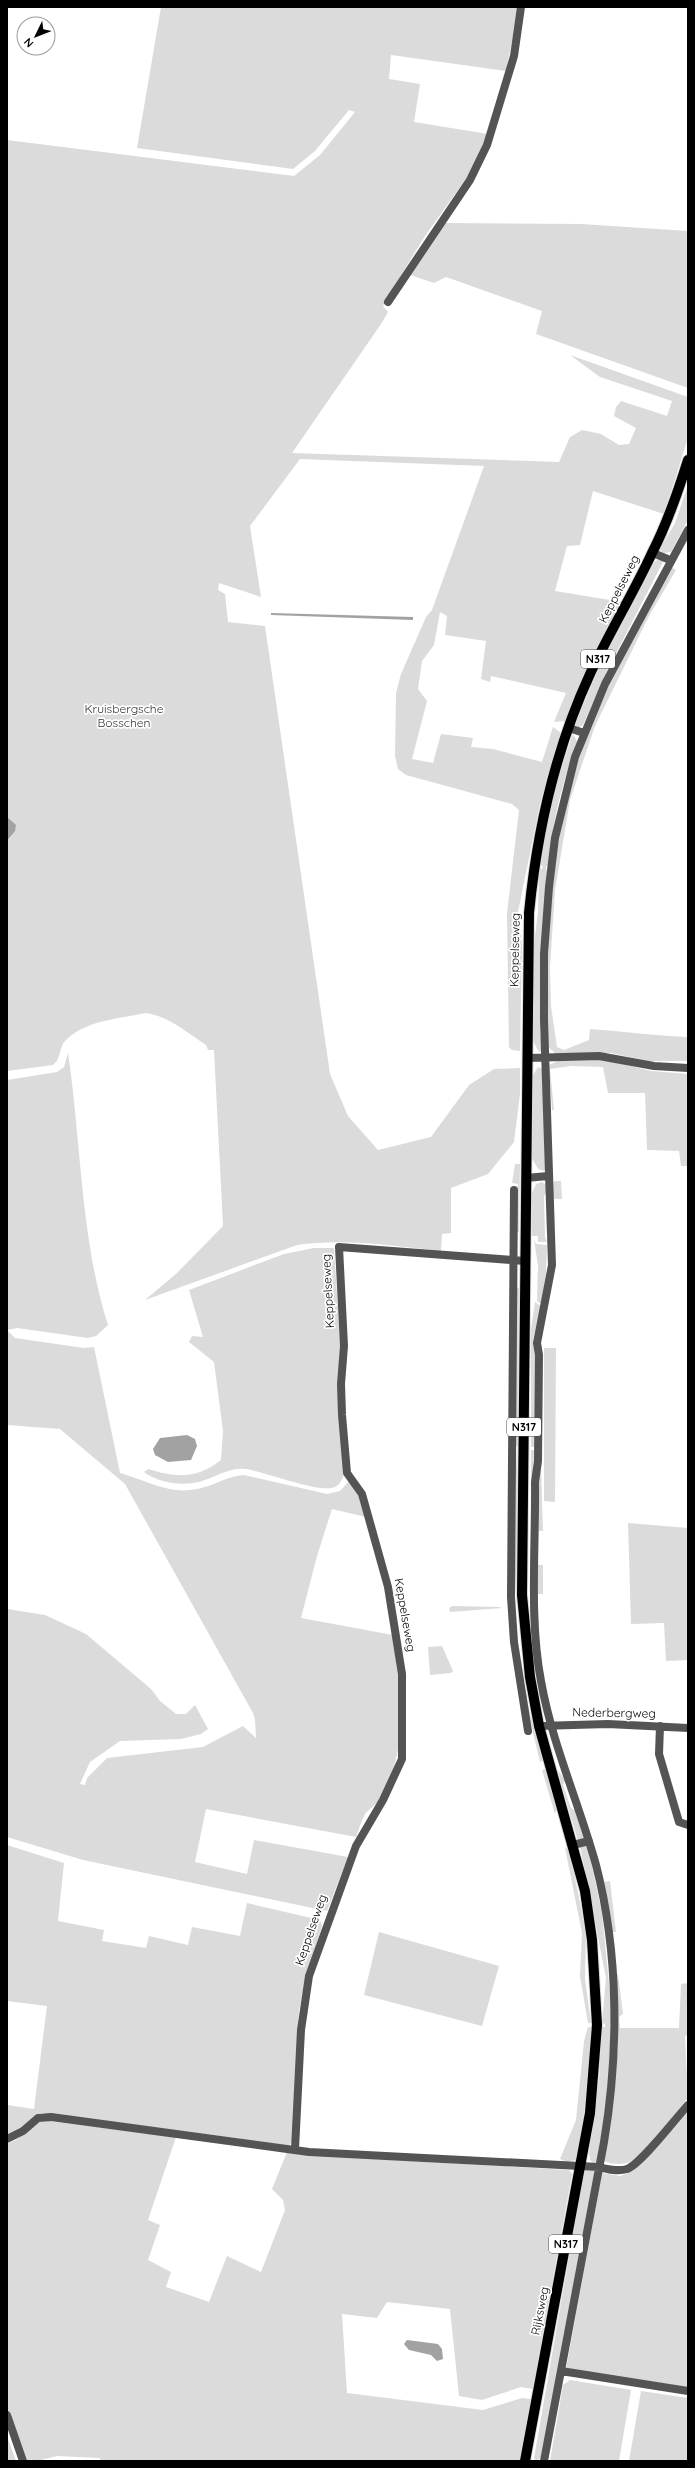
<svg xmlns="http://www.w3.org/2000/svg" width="695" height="2468" font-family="Quicksand,sans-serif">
<rect width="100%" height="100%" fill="#fff"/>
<path fill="#dbdbdb" d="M161 7H519L506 71 391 55 389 79 420 84 414 122 488 134 470 173 425 236 387 298 383 306 388 312 381 324 292 453 559 462 570 437 582 430 601 434 619 445 629 444 636 428 614 416 616 407 621 401 667 416 672 401 600 377 570 355 688 397V438L664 514 593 491 580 545 567 546 555 591 622 602 580 684 565 721 554 722 566 693 491 676 490 682 481 679 486 641 445 635 447 616 440 612 434 645 422 661 418 689 427 701 412 759 433 763 441 734 473 738 471 747 493 749 542 762 553 727 561 733 540 804 518 912 522 945 520 1051 512 1050 509 1047 507 913 519 810 512 804 406 775 398 769 395 756 396 693 401 674 426 617 432 610 484 466 300 459 250 526 261 597 219 583 218 590 225 594 228 622 265 626 330 1074 348 1116 378 1150 431 1137 469 1085 494 1069 520 1068V1094L514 1142 488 1174 451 1188V1233L442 1234 441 1251C393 1246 344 1238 297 1245L145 1300 177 1273 223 1226 214 1050H208L206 1045C188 1033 168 1016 146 1013 119 1019 85 1020 65 1041 59 1048 61 1059 53 1065L7 1071V841L12 836H7V140L294 176 320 155 355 112 349 110 315 151 293 169 137 148Z
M443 223 581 224 688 231V388L536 334 542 311 446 277 434 283 410 275Z
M688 485V520L671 552 664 553 659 550 675 523Z
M659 559 664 560 606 673 583 725 578 728 574 727 597 672 654 562Z
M671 567 676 570 649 616 595 726 570 800 555 890 550 967 551 1006 557 1047 564 1050 589 1040 590 1029C623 1031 655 1036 688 1037V1061H648L611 1053 556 1054 547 1046C547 943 548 836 586 738 609 678 641 623 671 567Z
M573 734 577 741C563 782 551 823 549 867L546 866V870L548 871 540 969V1031L542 1051 539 1052 533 1041V952L538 912 539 869H542L543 866 539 865 555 785Z
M68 1053C81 1140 81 1242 108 1325L96 1336 88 1338 17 1328 7 1330 15 1338 84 1348 94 1347 120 1473C146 1480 169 1495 197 1489 214 1486 227 1476 244 1475L327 1494 340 1491 349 1481 359 1494 366 1517 332 1509 317 1556 301 1618 393 1635C402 1695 410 1739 382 1796 378 1804 370 1808 365 1814 361 1821 359 1830 356 1837L206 1809 195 1862 247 1874 254 1840 348 1857 327 1911 83 1860 7 1837V1609L45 1615 86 1634 151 1689 160 1701 176 1714H186L195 1705 208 1729 201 1734 181 1739 120 1741 90 1762 80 1784 85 1785 87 1778 107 1758 203 1747 243 1726 256 1738 255 1720 253 1713 125 1484 60 1429 7 1425V1080L57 1072 64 1067Z
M560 1060H606L651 1071 688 1074V1166H681L679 1151 647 1150 645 1093H608L603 1067 571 1066 550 1069 554 1110H552L549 1065Z
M538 1067 542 1069 546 1169 544 1171 538 1169 532 1158 533 1075Z
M515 1164H520L519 1232H516L518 1184 512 1183Z
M554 1181H561L562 1199H554L552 1190Z
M542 1182 546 1185V1193L544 1196 545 1237 547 1242H538V1236H532V1193L536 1184Z
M534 1239 536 1244 547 1245 546 1273 541 1304 537 1301 538 1266Z
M314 1248H334L341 1358 344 1475C342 1479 340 1485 335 1487 321 1494 266 1472 246 1469 231 1467 219 1475 205 1480 186 1487 160 1484 144 1472L148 1469C177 1478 197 1479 221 1460L223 1431 214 1362 189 1342 192 1336 203 1337 189 1290 284 1254Z
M517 1288H519L518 1446H516Z
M535 1302 541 1306 533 1340 535 1355V1447H531V1329Z
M544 1348H556L555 1502 544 1501Z
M516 1450 519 1510 515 1597Z
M531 1450H534L532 1517 540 1696 530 1616Z
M541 1467 543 1531H539L538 1478Z
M628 1523 688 1528V1660L666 1661 664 1623 631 1624Z
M538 1565H543V1594H538Z
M452 1606 499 1607 502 1608 450 1612 449 1608Z
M442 1646 453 1671 451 1673 430 1675 428 1647Z
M519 1657 530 1714 543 1761 540 1762 525 1699Z
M546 1769 557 1808 555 1814 542 1770Z
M557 1769 565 1780 563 1785 571 1808 576 1811 586 1839 578 1841Z
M587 1844 602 1913 613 2024H610V2027H613L611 2069 598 2160 594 2163 590 2160 589 2153 599 2079 602 2027H605V2024L602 2023 606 1978 580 1846Z
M7 1845 64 1863 58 1921 104 1930 102 1941 146 1948 149 1936 188 1945 192 1927 240 1936 247 1903 320 1920 322 1926 305 1981 299 2011 292 2141 289 2146 279 2147 237 2138 40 2113 18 2130 7 2135V2105L34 2109 47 2006 7 2001Z
M565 1848 569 1849 586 1932 585 1979 591 2023H588L580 1976 582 1933Z
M610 1881 616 1932H611L603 1882Z
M379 1932 499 1966 482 2026 364 1995Z
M618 1974 623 2014 619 2017 620 2028H679L681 1984 688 1983V2035L685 2036 688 2098C676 2112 643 2158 627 2163 619 2165 611 2164 603 2161L615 2087 618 2041 616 1975Z
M588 2027H592L590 2069 578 2155 576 2160 567 2162 560 2159 576 2120 584 2041Z
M688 2109V2388L566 2369 602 2173 620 2176 626 2174Z
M40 2120 176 2137 148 2220 160 2225 148 2260 171 2272 166 2287 209 2302 227 2256 261 2272 285 2210 283 2200 272 2189 287 2152 306 2155 569 2170 572 2174 533 2389 521 2387 482 2400 459 2396 450 2309 387 2302 377 2318 342 2314 347 2393 483 2410 522 2398 531 2399 520 2461H100V2458L57 2456 37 2461H23L7 2417V2144L16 2140Z
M588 2169 596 2170 541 2458 536 2461 534 2458 584 2171Z
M570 2380 631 2390 619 2461H550L563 2385Z
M641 2391 688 2398V2461H629Z
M7 2436 16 2461H7Z"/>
<path fill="#a2a2a2" d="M271 613 413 617V620L271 615Z
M7 817 16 825 15 831 7 841Z
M187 1435 195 1439 197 1446 191 1460 168 1462 155 1455 153 1449 160 1438Z
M407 2340 438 2344 442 2349 443 2359 437 2361 431 2355 409 2350 404 2344Z"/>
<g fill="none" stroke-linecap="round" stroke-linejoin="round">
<g stroke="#dbdbdb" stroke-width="12">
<path id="primary" d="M525 2461 590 2113 597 2025 592 1940 585 1891 539 1726 530 1677 522 1595 529 913C537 831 555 750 590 674 609 633 633 594 652 553 667 524 678 492 688 460"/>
</g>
<path stroke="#545454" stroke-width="8" d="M388 302 470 180 487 145 514 56 521 7
M653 553 670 560
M569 728 584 733
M527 1058 599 1056 654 1066 688 1068
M526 1178 548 1176
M514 1190 511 1597 514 1642 528 1731
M539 1726 608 1724 688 1728
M660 1726 659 1754 679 1822 688 1825
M573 1845 589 1841
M7 2139 23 2131 38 2118 51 2117 309 2152 599 2167C607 2169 618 2172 627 2169 641 2164 676 2118 688 2105
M295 2149 301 2030 309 1976 356 1846 383 1800 402 1759V1674L388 1587 362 1494 347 1473 342 1415 341 1384 344 1346 339 1247 525 1261
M561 2371 688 2391
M7 2415 23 2461
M544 2461 604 2142C619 2052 619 1954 596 1865 579 1803 552 1744 541 1681 529 1619 536 1545 535 1482L538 1461 539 1355 537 1343 552 1265 544 1020V954L549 887 555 838 575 757 605 684 688 530"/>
<use href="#primary" stroke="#000" stroke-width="10"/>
</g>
<g text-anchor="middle" stroke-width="3.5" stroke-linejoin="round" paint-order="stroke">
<g fill="#fff" stroke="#4c4c4c" stroke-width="1">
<rect x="581" y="650" width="34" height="18" rx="3"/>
<rect x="507" y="1418" width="34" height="18" rx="3"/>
<rect x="549" y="2235" width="34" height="18" rx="3"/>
</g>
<g font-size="11" font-weight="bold" fill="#000">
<text x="598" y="663">N317</text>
<text x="524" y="1431">N317</text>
<text x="566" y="2248">N317</text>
</g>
<g font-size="12" fill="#000" stroke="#fff">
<text transform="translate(619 589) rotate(-63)" y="4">Keppelseweg</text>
<text transform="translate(515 950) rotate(-89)" y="4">Keppelseweg</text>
<text transform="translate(328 1291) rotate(-93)" y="4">Keppelseweg</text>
<text transform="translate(405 1615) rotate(80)" y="4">Keppelseweg</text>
<text transform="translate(614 1713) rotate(1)" y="4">Nederbergweg</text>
<text transform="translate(311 1930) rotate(-71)" y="4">Keppelseweg</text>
<text transform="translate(540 2311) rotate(-79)" y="4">Rijksweg</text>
</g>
<g font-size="12" fill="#323232" stroke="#fff">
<text x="124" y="713">Kruisbergsche<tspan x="124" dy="14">Bosschen</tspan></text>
</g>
</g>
<rect width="695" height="2468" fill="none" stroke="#000000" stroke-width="16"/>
<g transform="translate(36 36) rotate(227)"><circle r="19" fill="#ffffff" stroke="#999999"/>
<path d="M0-3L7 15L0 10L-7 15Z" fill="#000000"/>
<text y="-6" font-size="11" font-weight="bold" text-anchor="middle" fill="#000000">N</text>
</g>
</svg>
